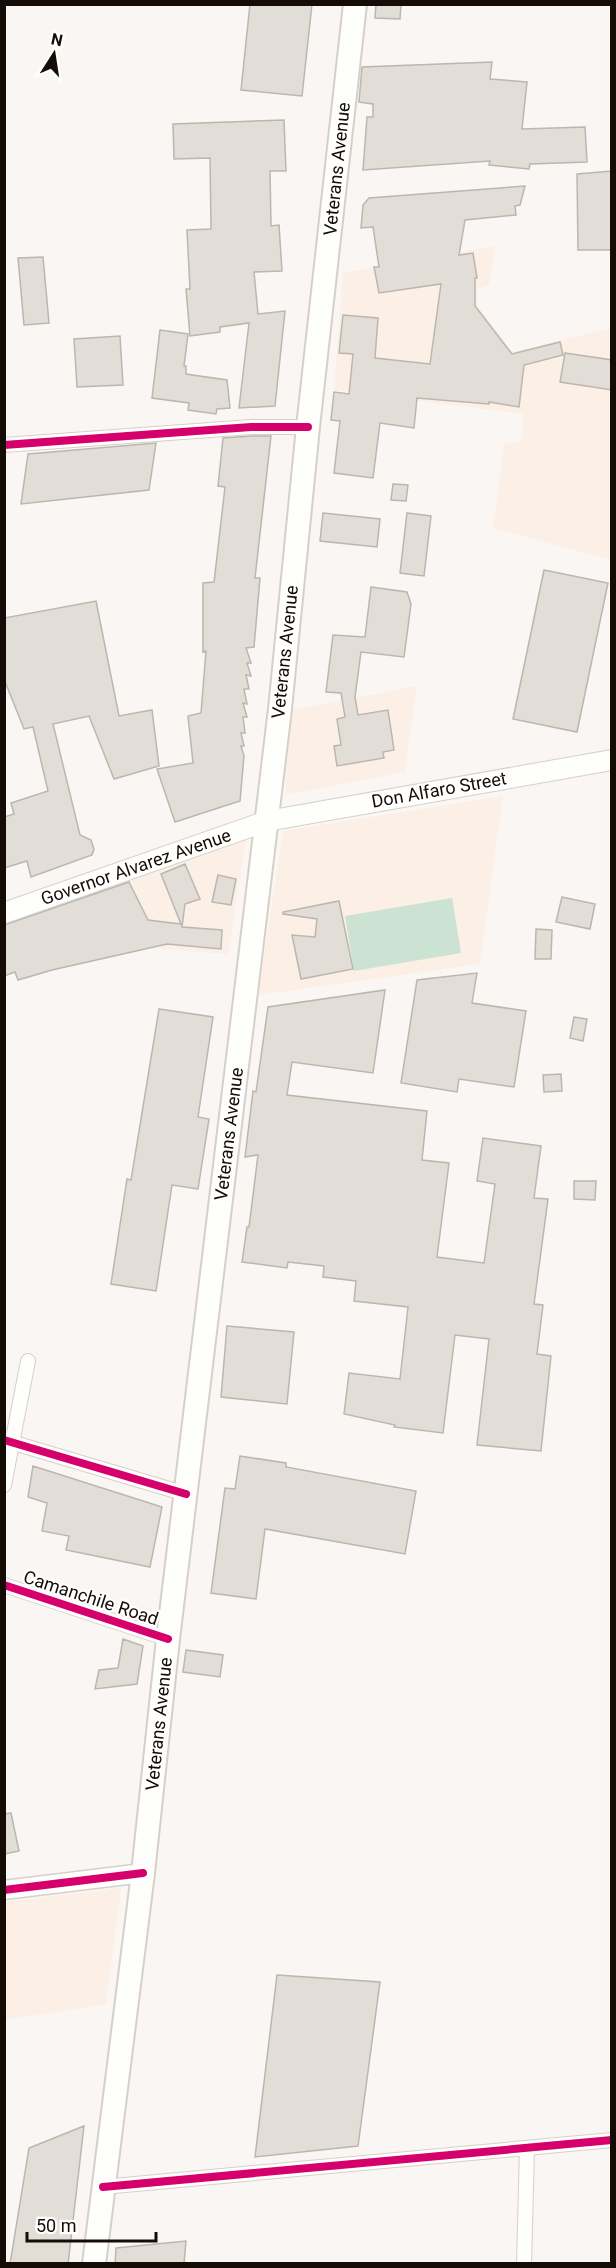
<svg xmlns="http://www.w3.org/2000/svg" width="616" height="2268" font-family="Roboto,sans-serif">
<rect width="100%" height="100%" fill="#f9f6f3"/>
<path fill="#fcefe5" d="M495 246 489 285 477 289 478 306 512 352 611 328V560L493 528 504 444 521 441 524 414 334 390 343 273Z
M417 686 405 772 285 795 291 710Z
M503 796 480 964 258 995 283 831Z
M246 839 228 954 162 949 130 879Z
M121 1888 106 2004 5 2020V1902Z"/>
<path fill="#cce2d2" d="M452 898 461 953 354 971 345 916Z"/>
<path fill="#e2ddd6" stroke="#bbb6b0" stroke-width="1.5" d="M250 4H312L302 96 241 90Z
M376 4H401L400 19 375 18Z
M492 62 490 79 527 82 522 129 585 127 587 162 530 164 529 169 489 165 490 161 363 170 367 117H373V104L359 102 362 67Z
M284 120 286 171H270L271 226 279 225 282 271 254 272 258 314 285 311 275 406 239 408 249 323 220 327V332L190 336 186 289H190L187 230 211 229 210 158 174 159 173 124Z
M612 171V250H578L577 174Z
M525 186 520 205 515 206 516 215 465 220 459 255 473 253 477 278H475V306L512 354 560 342 563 355 524 365 519 407 489 402V404L417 398 414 428 380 423 373 478 334 473 340 421 331 420 334 392 349 394 353 354 339 353 343 315 378 318 375 358 430 364 441 284 379 293 374 267H379L373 227 361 228 363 205 369 198Z
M43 257 49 323 24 325 18 258Z
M160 330 188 334 184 366H186V374L227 380 230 408 217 409 216 414 188 410 189 403 152 398Z
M120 336 123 385 77 387 74 339Z
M565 353 612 360V390L560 382Z
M251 436H271L255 578H260L254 647 246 648 251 663H247L251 676 246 675 249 689H244L247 704 243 703 247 717H243L245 733H241L244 746H241L244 756 240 801 175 822 157 769 193 763 188 716 201 713 206 651 203 652V583L214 582 225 487 218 486 223 438Z
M156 443 149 490 21 504 28 454Z
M393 484 408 485 406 501 391 500Z
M323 513 380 519 377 547 320 541Z
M407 513 431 516 424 576 400 573Z
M544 570 608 583 577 732 513 719Z
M371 587 407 592 411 604 404 657 361 652 355 697 358 715 388 710 394 750 383 752 384 758 337 766 334 746 341 745 337 719 345 717 341 693 326 692 333 635 365 637Z
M96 601 119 716 152 710 159 766 114 779 89 716 53 724 80 835 91 840 94 849 92 855 31 877 27 861 4 868V817L14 814 11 803 48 791 33 727 24 729 4 679V618Z
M185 864 200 899 185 904 182 927 222 930 221 949 167 944 52 970 18 980 15 972 4 976V925L129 882 148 920 181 924 161 874Z
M218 875 236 879 231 905 212 902Z
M562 897 595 904 590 929 556 922Z
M339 901 353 969 301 979 292 935 315 937 317 919 283 914V912Z
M536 929 552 930 551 959H535Z
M477 973 472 1003 526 1011 514 1087 459 1079 457 1092 401 1083 417 980Z
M385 990 373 1073 292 1062 287 1095 427 1111 422 1160 449 1163 437 1257 484 1263 495 1184 477 1181 483 1138 541 1146 534 1198 548 1199 534 1304 543 1305 537 1354 551 1356 541 1451 477 1445 489 1339 455 1335 443 1433 394 1427 395 1425 344 1414 349 1373 400 1379 408 1307 354 1301 356 1281 323 1277 324 1266 288 1262 287 1268 242 1262 247 1227H249L258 1155 245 1157 253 1091 256 1092 268 1007Z
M159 1009 213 1017 198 1117 209 1119 198 1189 172 1185 156 1291 111 1284 127 1179 131 1180Z
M574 1017 587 1019 583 1041 570 1038Z
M561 1074 562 1091 544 1092 543 1075Z
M574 1181H596L595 1200 574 1199Z
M227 1326 294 1332 287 1404 221 1397Z
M240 1456 286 1463V1467L416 1491 405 1554 265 1529 256 1599 211 1593 225 1488 235 1489Z
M33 1466 162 1507 150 1567 66 1550 69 1536 42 1531 47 1503 28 1497Z
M123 1639 143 1646 137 1684 95 1689 99 1670 118 1668Z
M186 1650 223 1655 220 1677 183 1672Z
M11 1813 19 1851 4 1854V1814Z
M277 1975 380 1982 358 2146 255 2157Z
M84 2126 68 2264H10L29 2148Z
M186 2241 184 2264H115L116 2248Z"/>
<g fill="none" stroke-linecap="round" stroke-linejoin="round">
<g stroke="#d6d0c9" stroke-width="16">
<path id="minor" d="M4 445 251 427H308
M4 1440 186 1494
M4 1485 28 1361
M4 1585 168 1639
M103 2187 612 2140
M524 2264 527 2148"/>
</g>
<g stroke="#d6d0c9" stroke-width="21">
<path id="tertiary" d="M4 1890 143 1873"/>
</g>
<g stroke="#d6d0c9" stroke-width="22">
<path id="secondary" d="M4 913 267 821 612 760"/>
</g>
<g stroke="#d6d0c9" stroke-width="26">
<path id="primary" d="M94 2264 143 1873 168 1639 280 709 308 427 355 4"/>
</g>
<use href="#minor" stroke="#fefefd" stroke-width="14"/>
<use href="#tertiary" stroke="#fefefd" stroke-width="18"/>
<use href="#secondary" stroke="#fefefd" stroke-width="20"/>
<use href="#primary" stroke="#fefefd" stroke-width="22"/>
<g stroke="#fff" stroke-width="11">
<path id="cycleway" d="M4 445 251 427H308
M4 1440 186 1494
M4 1585 168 1639
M4 1890 143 1873
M103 2187 612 2140"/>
</g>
<use href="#cycleway" stroke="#d6006c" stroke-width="8"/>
</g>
<g text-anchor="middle" stroke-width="4.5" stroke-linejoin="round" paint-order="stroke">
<g font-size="18" fill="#140c05" stroke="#fff">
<text transform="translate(337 169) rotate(-84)" y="6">Veterans Avenue</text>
<text transform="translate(285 652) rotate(-84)" y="6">Veterans Avenue</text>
<text transform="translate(439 790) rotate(-10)" y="6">Don Alfaro Street</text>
<text transform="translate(136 867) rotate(-19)" y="6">Governor Alvarez Avenue</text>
<text transform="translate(229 1134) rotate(-83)" y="6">Veterans Avenue</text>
<text transform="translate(91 1598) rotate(18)" y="6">Camanchile Road</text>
<text transform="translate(159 1724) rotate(-84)" y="6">Veterans Avenue</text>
</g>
</g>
<rect width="616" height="2268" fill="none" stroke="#140c05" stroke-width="12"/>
<g transform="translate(54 54) rotate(12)" stroke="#ffffff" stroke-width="4.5" paint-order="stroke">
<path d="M0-4.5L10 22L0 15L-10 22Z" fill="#140c05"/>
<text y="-9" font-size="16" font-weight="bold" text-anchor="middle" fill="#140c05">N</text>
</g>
<path d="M27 2232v9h129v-9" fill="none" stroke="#140c05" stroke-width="3"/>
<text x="36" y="2232" font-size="18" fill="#140c05" stroke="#ffffff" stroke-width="4.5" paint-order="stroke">50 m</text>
</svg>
